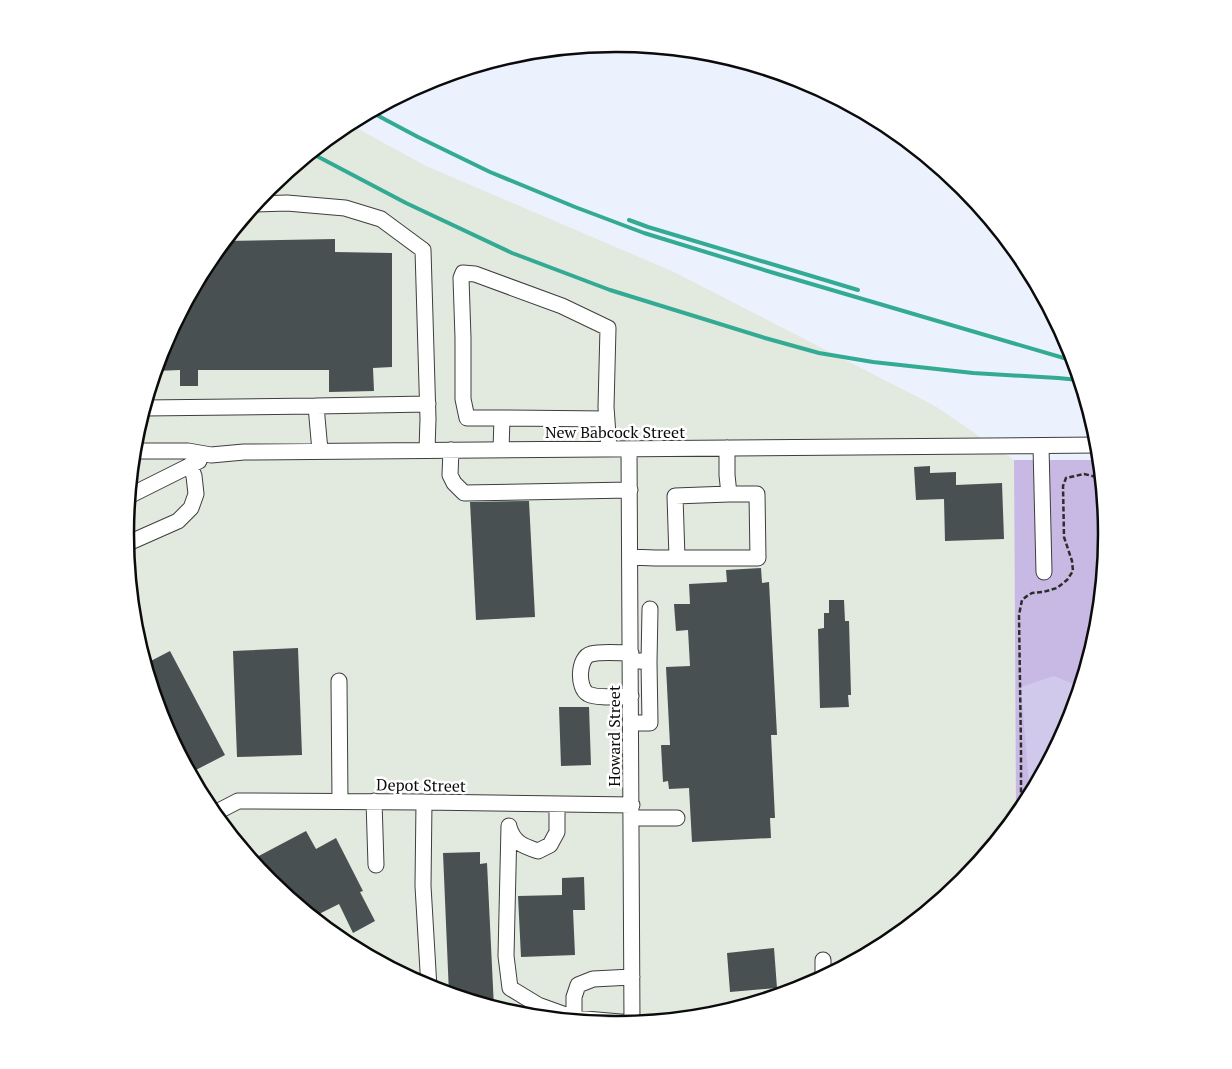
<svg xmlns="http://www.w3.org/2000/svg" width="1232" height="1069" font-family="'PT Serif',serif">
<rect width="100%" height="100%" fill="#ebf1fd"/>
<path fill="#e2e9df" d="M349 124 426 166 674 272 935 406 1014 460 1016 818 963 882 888 943 804 988 711 1016 616 1025 520 1016 428 988 343 942 269 881 208 807 163 722 135 630 125 534 135 438 163 346 208 262 269 187 344 126Z"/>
<path fill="#c7b9e3" d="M1014 460H1099L1107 535 1097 631 1069 723 1024 807 1016 818Z"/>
<path fill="#d0c9eb" d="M1054 676 1080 687 1069 723 1034 789 1029 785 1021 687Z"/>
<path fill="#485052" d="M335 239V252L392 253V367L373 368 374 391 329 392V370H198V386H180V370L155 371 163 346 208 262 225 241Z
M930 466V473L956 472V485L1002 483 1004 539 945 541 944 499 916 500 914 467Z
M529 501 535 617 476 620 470 502Z
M761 568 762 583 769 582 777 735H771L775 818H770L771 838 692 842 689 788 669 789 668 781 663 782 661 745H670L666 667 690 666 688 630 676 631 674 604H690L689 584 727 582 726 570Z
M829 600H844L845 621H849L851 695H848L849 707 820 708 818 629 824 628V613H829Z
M298 648 302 755 237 757 233 651Z
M170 651 225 755 190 773 162 722 145 664Z
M559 707H589L591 765 561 766Z
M306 831 316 849 336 838 363 891 360 892 375 921 353 933 339 904 313 917 269 881 251 860Z
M480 852V864L487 863 494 1008 449 994 443 853Z
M584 877 585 910H573L575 955 521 957 518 896 562 895V878Z
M774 948 777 988 730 992 727 953Z"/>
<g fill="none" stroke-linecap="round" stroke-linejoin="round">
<g stroke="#3e3e3e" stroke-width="17">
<path id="minor" d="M255 204 287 203 345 208 381 219 423 250 428 419 427 450
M144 408 316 406
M502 418 607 419
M1041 446 1044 572
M629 449 632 1024
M451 450 450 475 454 483 464 493 630 490
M501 450 502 418H467L463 399V338L461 278 463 273 475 274 562 306 608 328 606 407 609 449
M133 451H188L211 455 244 452 1098 445
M320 451 316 406 428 404
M129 496 199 461
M126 544 178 521 191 508 196 494 194 476 190 465
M630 557 655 558H758L757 494H729L727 475V448
M677 558 675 496 729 494
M631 653C620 653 601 651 591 654 578 657 577 688 588 694 598 699 619 696 631 696
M640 661 649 662 650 609
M339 681 340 801
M631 723H650L649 662
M374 801 376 865
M424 802 423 886 429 988
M213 814 238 801 424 802 632 805
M632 818H677
M509 826 506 956 510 988 538 1005 574 1018 632 1023
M509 827C514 843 523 846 538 851L550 845 557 832V804
M823 960V977
M574 1018V997L578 985 593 979 632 977"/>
</g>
<path stroke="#2d2d2d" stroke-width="2.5" stroke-dasharray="5 2.5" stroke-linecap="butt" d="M1024 807 1021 796V748L1019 615 1022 600 1027 596 1032 593 1043 592 1057 588 1067 580 1073 571 1072 561 1064 537 1063 486 1066 478 1084 474 1101 478"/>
<use href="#minor" stroke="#fff" stroke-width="15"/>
<path stroke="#33aa93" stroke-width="4" d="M371 112 418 137 490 172 575 207 644 233 774 273 1074 361
M311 153 406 203 512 253 610 290 765 338 819 353 873 362 973 373 1058 378 1079 380
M629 220 648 227 858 290"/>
</g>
<g text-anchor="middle" stroke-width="5" stroke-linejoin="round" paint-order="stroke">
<g font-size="16" fill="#0b0b0b" stroke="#fff">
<text x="615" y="438">New Babcock Street</text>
<text transform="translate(614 736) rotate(-90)" y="6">Howard Street</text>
<text transform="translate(421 785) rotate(1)" y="6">Depot Street</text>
</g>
</g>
<path d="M0 0H1232V1069H0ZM134 534a482 482 0 1 1 964 0a482 482 0 1 1-964 0Z" fill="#fff" fill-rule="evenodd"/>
<path fill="none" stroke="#0b0b0b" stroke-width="2.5" d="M134 534a482 482 0 1 1 964 0a482 482 0 1 1-964 0Z"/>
</svg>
